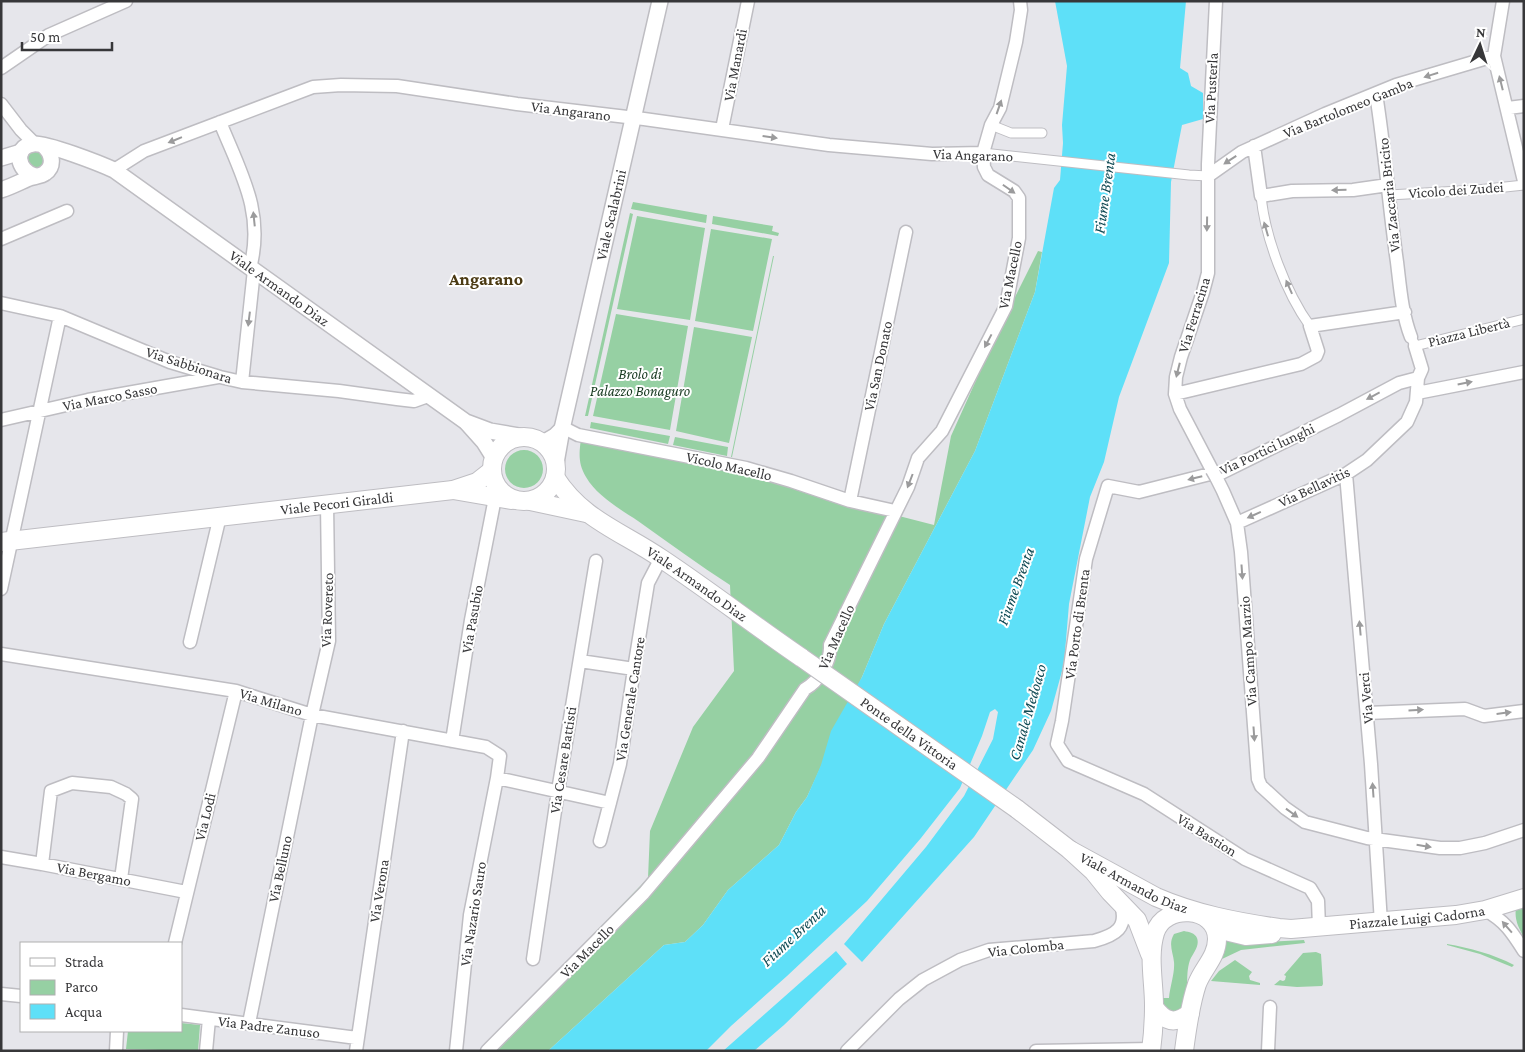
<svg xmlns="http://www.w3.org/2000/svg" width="1525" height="1052" font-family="'Crimson Pro',serif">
<rect width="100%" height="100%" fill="#e6e6eb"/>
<path fill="#96d0a3" d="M39 150 45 157 43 166 37 169 30 168 26 157 29 152Z
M633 202 707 215 706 223 631 209Z
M630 213 633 214 588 416H585Z
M637 216 705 228 690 320 617 309Z
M713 216 773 226 772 231 779 233 778 236 712 224Z
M711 229 772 239 753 331 695 321Z
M1038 251 1042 252 1035 292 975 451 884 624 862 677 807 797 796 812 779 845 728 890 703 925 685 942 664 945 548 1051H480L648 878 650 831 693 727 734 671 730 585C699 565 669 543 638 521 620 509 597 496 586 477 578 464 579 453 581 439L722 468 825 497 934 525 951 436 1000 327Z
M773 256H774L732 457H731Z
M616 314 688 326 670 430 593 416Z
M694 327 752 337 729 443 676 431Z
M591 422 670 436 668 444 590 428Z
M675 437 728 447 727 456 673 445Z
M505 469a19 19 0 1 1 38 0a19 19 0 1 1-38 0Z
M1524 904V938C1519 928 1514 920 1516 908Z
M1184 931C1189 932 1195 933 1197 938 1200 946 1193 953 1190 960 1184 977 1191 995 1182 1011L1168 1013 1159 998H1169C1170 986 1175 973 1174 962 1173 952 1168 944 1174 934Z
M1225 939 1249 943 1304 940 1305 943 1241 950 1222 959Z
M1447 944C1470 948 1493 954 1514 965L1512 967 1480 954 1447 945Z
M1316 952 1321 954 1323 984 1322 986 1297 987 1274 985 1280 980 1283 981 1285 980 1286 976 1284 975 1303 953Z
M1235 960 1252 972 1249 976 1250 980 1260 983V985L1211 981 1219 971Z
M181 1023 200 1025 198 1051 126 1049 128 1031H181Z"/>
<path fill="#5ee0f8" d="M1055 1H1186L1180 68 1188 73 1191 86 1203 93V119L1182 125 1171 182 1169 263 1119 397 1104 462 1090 497 1069 604 1064 664 1051 711 1033 750 974 837 862 962 844 944 926 847 964 796 993 739 998 712 995 709 990 712 982 736 960 788 921 838 867 901 787 976 731 1026 706 1051H548L664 945 685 942 703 925 728 890 779 845 796 812 807 797 821 765 831 731 862 677 884 624 975 451 1035 292 1054 188 1060 180 1063 143 1062 125 1067 66Z
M836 951 847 964 784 1025 754 1051H723Z"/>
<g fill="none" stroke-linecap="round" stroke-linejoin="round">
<g stroke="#bebdc2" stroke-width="11">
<path id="pedestrian" d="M991 125 1011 133H1042
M983 153 1189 175 1208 176
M1389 195 1477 190 1524 185
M1261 196C1265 237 1286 293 1310 326
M1413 341 1415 346 1524 319"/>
</g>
<g stroke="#bebdc2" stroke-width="15">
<path id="minor" d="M1503 1 1494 56 1524 181
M1 68 49 35 126 1
M1376 94C1385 150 1389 206 1397 262 1400 287 1402 314 1411 337
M1 104 21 130 34 143
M1508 108 1524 106
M220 122C240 172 265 212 250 268
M722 129 748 1
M1254 146 1261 196 1292 191 1353 190 1388 185
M114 170 144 151 313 87 341 85 397 86 517 104 644 119 829 145 932 154 983 153
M1208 176 1242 152 1325 114 1396 85 1494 56
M1 239 67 211
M1 303 60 316 170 362 220 377 242 382 339 391 397 399 414 401 428 396
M242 382 254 270
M1417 393 1524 372
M1175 394 1301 364 1316 356 1318 351 1310 326 1405 312
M1 420 88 400 218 377
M562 427 578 435 746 468 791 481 850 501 895 511
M1212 470 1180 409 1175 394 1176 377 1181 357 1203 292 1208 273V164L1216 1
M1346 474 1371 764 1381 923
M1216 477 1223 491 1237 523 1241 552 1258 779 1261 786 1285 808 1305 822 1367 838 1440 848H1460L1485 843 1524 830
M850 501 906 232
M1237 523 1346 474 1367 460 1407 422 1416 402 1418 378 1422 369 1415 346
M1 589 60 316
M190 642 220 516
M1 654 236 691 312 715 486 747 500 756 497 778 610 803
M580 661 634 669
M1367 713 1465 709 1484 716 1524 711
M452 741 471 620 495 498
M600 841 620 764 634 669 648 583 661 558
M1 857 42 864 186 892
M42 864 51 791 72 783 111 787 126 794 132 799 121 879
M1485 910C1505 921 1512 932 1524 951
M1319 927 1318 901 1310 888 1245 859 1144 794 1068 761 1057 744 1062 721 1086 559 1108 486 1139 492 1210 474 1221 473 1339 415 1399 383 1418 378
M175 943 236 691
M533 959 558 791 596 561
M1 994 21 996
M181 1015 357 1038
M249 1023 312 715 329 641 327 504
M116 1051 117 1031
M206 1051 209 1019
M356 1051 403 731
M456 1051 470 915 497 778
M487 1051 644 893 758 758 805 689C819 681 831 662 830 645L908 487 918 458 942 431 1006 306 1019 238V198L1014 191 988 175 984 167 983 153 991 125 1000 108 1016 42 1021 10 1020 1
M847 1051 899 999 923 980 960 960 989 950 1094 941C1116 935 1128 928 1121 904
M1036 1051 1152 1049
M1268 1051 1270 1007"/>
</g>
<g stroke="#bebdc2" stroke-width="18">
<g id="tertiary">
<path d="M1 158 21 152"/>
<path id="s1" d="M35 176C17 171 13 147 33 144 45 142 101 164 114 170L466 422 490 431 525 437"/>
<path d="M1 190C10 187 18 183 27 179 32 176 40 177 45 173 55 166 52 153 44 146"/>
<path d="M467 423 484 442 494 458"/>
<path d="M543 443 555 436 562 429"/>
<path id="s2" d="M556 463 562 429 660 1"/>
</g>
</g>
<g stroke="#bebdc2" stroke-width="20">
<g id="secondary">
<circle cx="524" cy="469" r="32"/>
<path id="s3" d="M555 477C582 520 623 532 662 559 710 591 755 626 802 658"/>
<path d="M453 490 511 500"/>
<path d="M530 501 586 513"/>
<path id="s4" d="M1 542 453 490 477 482 491 471"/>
<path d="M1017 809 1070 850 1093 871 1110 892 1137 920 1150 954"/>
<path id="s5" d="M1070 850 1156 897C1195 914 1237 922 1279 928L1291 929 1456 915 1485 910 1524 898"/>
<path d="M1217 929 1246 936 1272 934"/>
<path d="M1154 1007C1165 1022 1175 1025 1190 1013"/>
<path d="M1151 1051C1153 1036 1154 1020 1154 1005 1154 982 1148 956 1155 933 1164 903 1217 906 1217 939 1217 957 1203 968 1197 984 1190 1005 1187 1028 1184 1051"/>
</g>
</g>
<use href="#pedestrian" stroke="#fff" stroke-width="9"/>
<use href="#minor" stroke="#fff" stroke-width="12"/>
<use href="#tertiary" stroke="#fff" stroke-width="15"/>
<use href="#secondary" stroke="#fff" stroke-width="18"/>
<g stroke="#bebdc2" stroke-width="15" stroke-linecap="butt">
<path id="minor-bridge" d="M1212 470 1216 477"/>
</g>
<g stroke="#bebdc2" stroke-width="20" stroke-linecap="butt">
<g id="secondary-bridge">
<path id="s6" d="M802 658 1017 809"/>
</g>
</g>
<use href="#minor-bridge" stroke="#fff" stroke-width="12"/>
<use href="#secondary-bridge" stroke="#fff" stroke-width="18"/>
</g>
<defs><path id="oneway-solid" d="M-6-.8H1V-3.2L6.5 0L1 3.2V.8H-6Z" transform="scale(1.25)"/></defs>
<g fill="#9b9b9c">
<use href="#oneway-solid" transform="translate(1431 75) rotate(163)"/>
<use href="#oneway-solid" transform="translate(1501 83) rotate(-104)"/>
<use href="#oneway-solid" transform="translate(999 107) rotate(-71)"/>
<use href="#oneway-solid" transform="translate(770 137) rotate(8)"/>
<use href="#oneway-solid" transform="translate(175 140) rotate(158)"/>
<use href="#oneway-solid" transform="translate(1230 160) rotate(147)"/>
<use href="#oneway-solid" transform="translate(1009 189) rotate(35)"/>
<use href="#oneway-solid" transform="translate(1339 190) rotate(179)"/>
<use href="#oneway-solid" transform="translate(254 219) rotate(-96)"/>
<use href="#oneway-solid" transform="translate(1207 224) rotate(91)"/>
<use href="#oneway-solid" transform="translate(1266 229) rotate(-106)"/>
<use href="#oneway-solid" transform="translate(1289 287) rotate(-114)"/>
<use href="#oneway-solid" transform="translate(249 319) rotate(97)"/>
<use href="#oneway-solid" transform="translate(988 341) rotate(118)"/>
<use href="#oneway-solid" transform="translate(1178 370) rotate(104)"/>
<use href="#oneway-solid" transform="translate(1465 383) rotate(-11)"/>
<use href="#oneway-solid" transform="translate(1373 396) rotate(152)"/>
<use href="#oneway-solid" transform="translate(1195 478) rotate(166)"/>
<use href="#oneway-solid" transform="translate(910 481) rotate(111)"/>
<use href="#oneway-solid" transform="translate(1254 515) rotate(156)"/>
<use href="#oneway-solid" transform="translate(1242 572) rotate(86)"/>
<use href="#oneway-solid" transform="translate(1360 628) rotate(-95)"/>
<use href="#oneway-solid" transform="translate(1416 710) rotate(-3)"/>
<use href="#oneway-solid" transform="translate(1504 713) rotate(-7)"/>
<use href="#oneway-solid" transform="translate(1254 734) rotate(86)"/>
<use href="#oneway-solid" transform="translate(1373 790) rotate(-94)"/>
<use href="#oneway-solid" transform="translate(1292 813) rotate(36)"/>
<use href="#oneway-solid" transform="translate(1424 846) rotate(9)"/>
<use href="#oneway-solid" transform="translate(1507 927) rotate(-131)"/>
</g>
<g text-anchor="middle" stroke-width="4" stroke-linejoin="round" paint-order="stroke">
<g font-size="15" fill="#373739" stroke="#fff">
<text transform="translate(735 65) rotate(-79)" y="5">Via Manardi</text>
<text transform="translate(1211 88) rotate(-87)" y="5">Via Pusterla</text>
<text transform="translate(1348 108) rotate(-22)" y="5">Via Bartolomeo Gamba</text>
<text transform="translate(571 111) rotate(7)" y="5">Via Angarano</text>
<text transform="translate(973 155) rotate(2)" y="5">Via Angarano</text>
<text transform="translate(1456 190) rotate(-4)" y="5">Vicolo dei Zudei</text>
<text transform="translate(1389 195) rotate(-96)" y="5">Via Zaccaria Bricito</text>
<text dy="5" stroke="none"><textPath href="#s2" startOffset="254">Viale Scalabrini</textPath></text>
<text transform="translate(1010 275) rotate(-78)" y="5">Via Macello</text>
<text dy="5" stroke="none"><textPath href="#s1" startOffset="335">Viale Armando Diaz</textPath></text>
<text transform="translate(1194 315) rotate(-73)" y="5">Via Ferracina</text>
<text transform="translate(1469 332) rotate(-14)" y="5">Piazza Libertà</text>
<text transform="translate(189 365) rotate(18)" y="5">Via Sabbionara</text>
<text transform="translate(878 366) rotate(-78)" y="5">Via San Donato</text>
<text transform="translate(110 397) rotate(-11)" y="5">Via Marco Sasso</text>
<text transform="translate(1267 449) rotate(-25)" y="5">Via Portici lunghi</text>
<text transform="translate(729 466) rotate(13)" y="5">Vicolo Macello</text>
<text transform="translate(1314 487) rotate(-25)" y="5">Via Bellavitis</text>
<text dy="5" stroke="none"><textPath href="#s4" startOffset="338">Viale Pecori Giraldi</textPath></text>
<text dy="5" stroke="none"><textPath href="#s3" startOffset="179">Viale Armando Diaz</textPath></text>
<text transform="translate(327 610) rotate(-88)" y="5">Via Rovereto</text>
<text transform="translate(472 619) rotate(-80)" y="5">Via Pasubio</text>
<text transform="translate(1077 624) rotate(-82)" y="5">Via Porto di Brenta</text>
<text transform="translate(836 637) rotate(-66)" y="5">Via Macello</text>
<text transform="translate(1248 651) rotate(-94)" y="5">Via Campo Marzio</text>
<text transform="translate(1366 698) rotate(-95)" y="5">Via Verci</text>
<text transform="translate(630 699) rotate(-81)" y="5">Via Generale Cantore</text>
<text transform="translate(271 702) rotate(17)" y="5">Via Milano</text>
<text dy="5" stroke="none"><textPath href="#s6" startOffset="131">Ponte della Vittoria</textPath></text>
<text transform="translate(563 760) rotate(-81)" y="5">Via Cesare Battisti</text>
<text transform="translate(205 817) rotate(-76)" y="5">Via Lodi</text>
<text transform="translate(1207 835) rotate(32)" y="5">Via Bastion</text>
<text transform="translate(280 869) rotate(-78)" y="5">Via Belluno</text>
<text transform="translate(94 874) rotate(11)" y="5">Via Bergamo</text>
<text dy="5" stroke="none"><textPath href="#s5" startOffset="72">Viale Armando Diaz</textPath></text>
<text transform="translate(379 891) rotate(-81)" y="5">Via Verona</text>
<text transform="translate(473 914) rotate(-81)" y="5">Via Nazario Sauro</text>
<text dy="5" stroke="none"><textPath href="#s5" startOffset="364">Piazzale Luigi Cadorna</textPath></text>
<text transform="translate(1026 948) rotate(-6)" y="5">Via Colomba</text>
<text transform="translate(587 951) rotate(-45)" y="5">Via Macello</text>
<text transform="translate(269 1027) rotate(7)" y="5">Via Padre Zanuso</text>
</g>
<g font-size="15" font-style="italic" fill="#183a21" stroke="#fff">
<text x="640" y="379">Brolo di<tspan x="640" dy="17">Palazzo Bonaguro</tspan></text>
</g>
<g font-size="16" font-style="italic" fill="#0f4953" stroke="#fff">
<text transform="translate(1104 193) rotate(-82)" y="6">Fiume Brenta</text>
<text transform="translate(1015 586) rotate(-70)" y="6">Fiume Brenta</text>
<text transform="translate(1027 712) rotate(-74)" y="6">Canale Medoaco</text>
<text transform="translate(793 935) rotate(-43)" y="6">Fiume Brenta</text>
</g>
<g font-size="18" font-weight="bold" fill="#4b3a13" stroke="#fff">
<text x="486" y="285">Angarano</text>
</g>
</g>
<rect width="1525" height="1052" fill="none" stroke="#373739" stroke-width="5"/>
<rect x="20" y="942" width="162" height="90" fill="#ffffff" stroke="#afafb0"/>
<rect x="30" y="958" width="25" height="8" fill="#ffffff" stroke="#afafb0"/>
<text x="65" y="967" font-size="15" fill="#373739">Strada</text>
<rect x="30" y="980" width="25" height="15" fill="#96d0a3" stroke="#afafb0"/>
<text x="65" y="992" font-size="15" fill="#373739">Parco</text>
<rect x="30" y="1004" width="25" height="15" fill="#5ee0f8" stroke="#afafb0"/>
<text x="65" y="1017" font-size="15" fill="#373739">Acqua</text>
<g transform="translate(1480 45) rotate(4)" stroke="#ffffff" stroke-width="4" paint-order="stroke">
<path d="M0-4L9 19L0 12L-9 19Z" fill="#373739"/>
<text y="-8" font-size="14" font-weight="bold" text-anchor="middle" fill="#373739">N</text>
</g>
<path d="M22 42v8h90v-8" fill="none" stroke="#373739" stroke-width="2.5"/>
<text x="30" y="42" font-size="15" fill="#373739" stroke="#ffffff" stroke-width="4" paint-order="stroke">50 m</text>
</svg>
